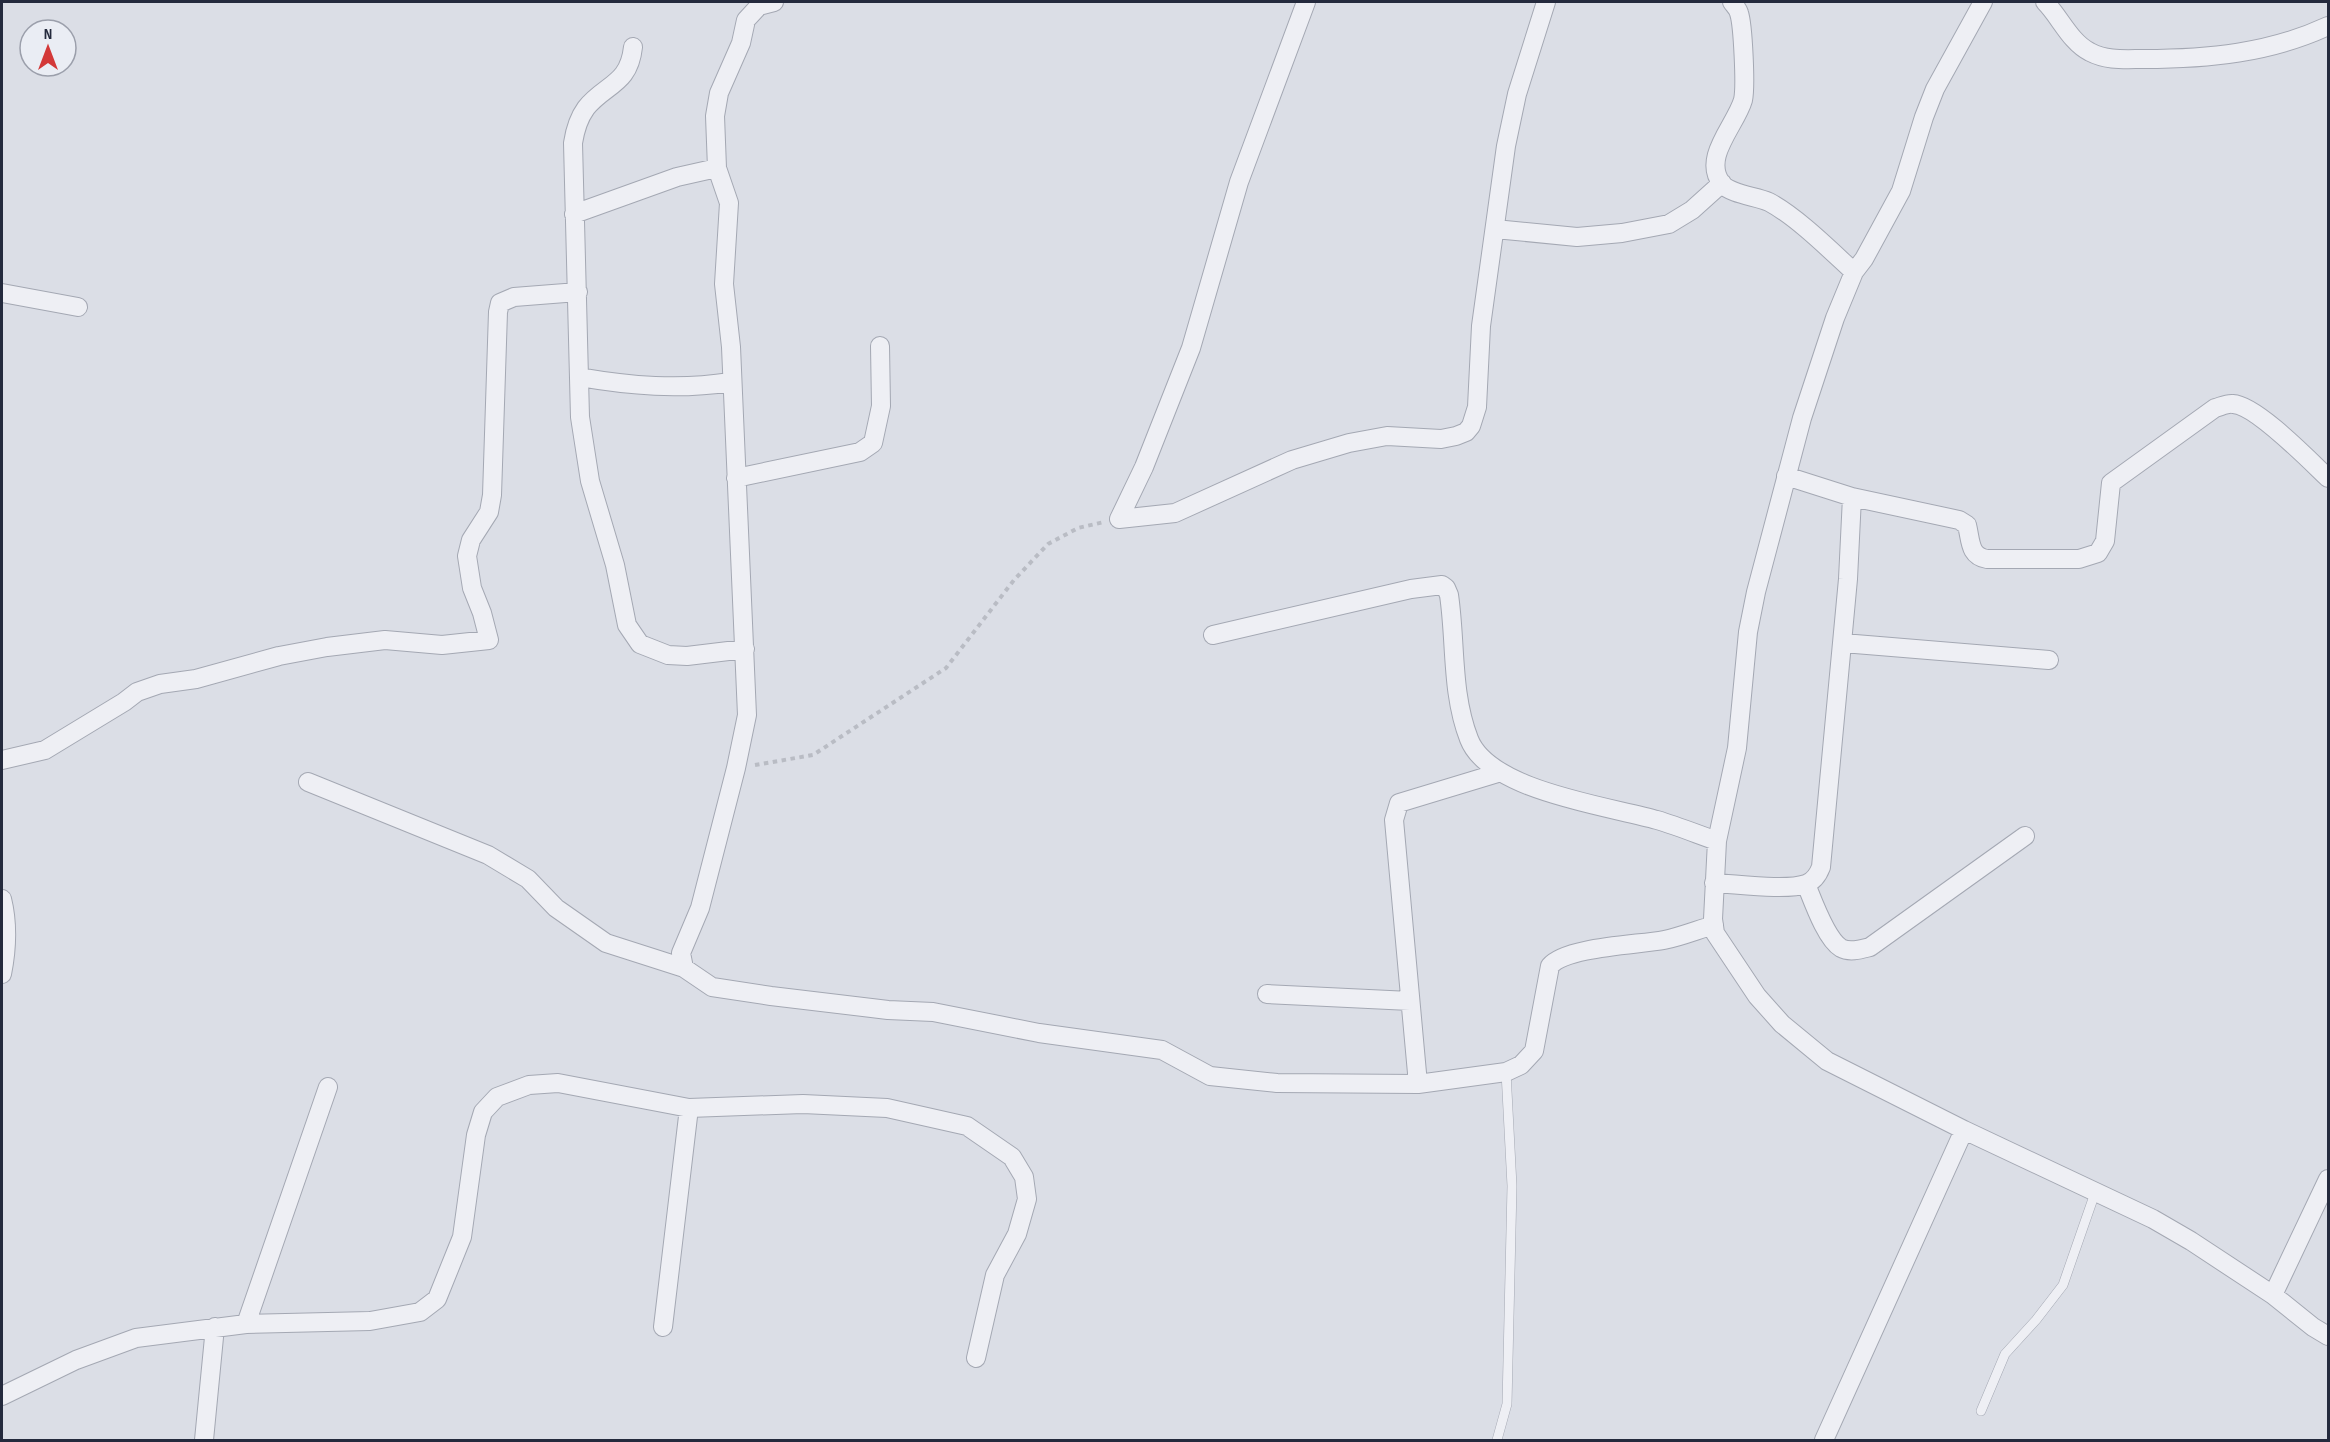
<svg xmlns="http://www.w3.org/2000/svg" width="2330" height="1442" font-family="'Sofia Sans Condensed',sans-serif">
<rect width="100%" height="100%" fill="#dbdee6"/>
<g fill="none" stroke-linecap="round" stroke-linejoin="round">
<g stroke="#a4a8b3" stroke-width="10">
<path id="service" d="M1981 1411 2005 1354 2036 1320 2063 1285 2095 1193
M1497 1440 1507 1404 1512 1186 1506 1072"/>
</g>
<g stroke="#a4a8b3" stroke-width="20">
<path id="minor" d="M774 2 759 6 746 20 741 43 719 93 715 116 717 168 729 203 724 284 731 347 747 715 736 768 700 908 681 953 684 968 712 987 771 996 888 1010 933 1012 1039 1033 1162 1050 1210 1076 1277 1083 1418 1084 1506 1072 1521 1065 1534 1051 1550 966C1566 947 1637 945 1664 940 1680 937 1697 930 1714 925
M1732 2C1734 5 1738 9 1739 13 1743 25 1746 87 1743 100 1736 125 1701 158 1722 184 1732 195 1756 196 1769 202 1797 217 1830 250 1854 272
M1983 2 1935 89 1924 117 1901 191 1864 259 1854 272 1835 318 1802 418 1756 592 1748 632 1737 748 1717 841 1713 919 1715 933 1757 996 1782 1024 1827 1061 1964 1130 2153 1219 2191 1241 2273 1295 2313 1327 2328 1336
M2045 2C2060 17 2070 42 2090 52 2107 61 2125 59 2144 59 2208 59 2270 53 2328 26
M633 47C629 85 605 84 586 108 578 119 575 130 573 143L580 417 590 481 615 565 627 625 640 644 668 655 687 656 745 649
M574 214 677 177 717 168
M1495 229 1577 237 1622 233 1669 224 1692 210 1722 183
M2 293 78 307
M579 377C631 386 679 390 731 382
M1786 476 1852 497 1959 520 1967 525C1971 541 1969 556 1987 559H2079L2098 553 2105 541 2111 483 2215 408C2220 407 2227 403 2233 404 2256 405 2310 461 2328 478
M736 478 860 452 873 443 881 406 880 346
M1119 519 1175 513 1292 460 1349 443 1387 436 1441 439 1456 436 1466 432 1471 426 1477 407 1481 326 1506 146 1517 94 1546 2
M1119 519 1144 467 1191 348 1239 182 1306 2
M1213 635 1411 589 1442 585 1446 588 1449 595C1456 642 1451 693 1469 739 1489 791 1608 806 1657 820 1677 826 1697 834 1717 841
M1843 643 2049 660
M2 760 45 750 124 702 137 692 160 684 196 679 279 656 327 647 385 640 442 645 489 640 482 613 472 588 467 556 471 540 489 512 492 495 498 312 500 303 514 297 578 292
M308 782 488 855 528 879 556 908 606 943 684 968
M1714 883C1737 884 1786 891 1806 884 1814 881 1818 875 1821 867L1848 579 1852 497
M1806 884C1813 901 1826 939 1841 948 1850 953 1862 949 1870 947L2025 836
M2 899C8 923 7 949 2 974
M1267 994 1410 1001
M1418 1084 1394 820 1399 803 1498 773
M2273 1295 2328 1179
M246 1324 328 1087
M663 1327 689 1108
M2 1396 76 1360 136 1338 246 1324 370 1321 420 1312 437 1299 462 1237 476 1135 483 1112 497 1097 529 1085 558 1083 689 1108 803 1104 887 1108 967 1126 1012 1157 1024 1177 1027 1199 1017 1234 995 1275 976 1358
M204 1440 215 1327
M1824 1440 1964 1130"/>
</g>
<path stroke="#b9bcc4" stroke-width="4" stroke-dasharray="4.5 4.5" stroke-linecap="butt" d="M755 765 813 755 946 668 1014 580 1048 544 1078 528 1104 522"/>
<use href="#service" stroke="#eeeff4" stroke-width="9"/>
<use href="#minor" stroke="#eeeff4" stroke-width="18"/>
</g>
<rect width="2330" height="1442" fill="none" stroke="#242a3d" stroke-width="6"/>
<g transform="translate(48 48)"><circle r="28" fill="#eaedf4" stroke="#9b9fab" stroke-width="1.5"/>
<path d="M0-4.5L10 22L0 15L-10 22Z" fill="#d33838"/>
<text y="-9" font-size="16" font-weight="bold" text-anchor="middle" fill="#242a3d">N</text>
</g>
</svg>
